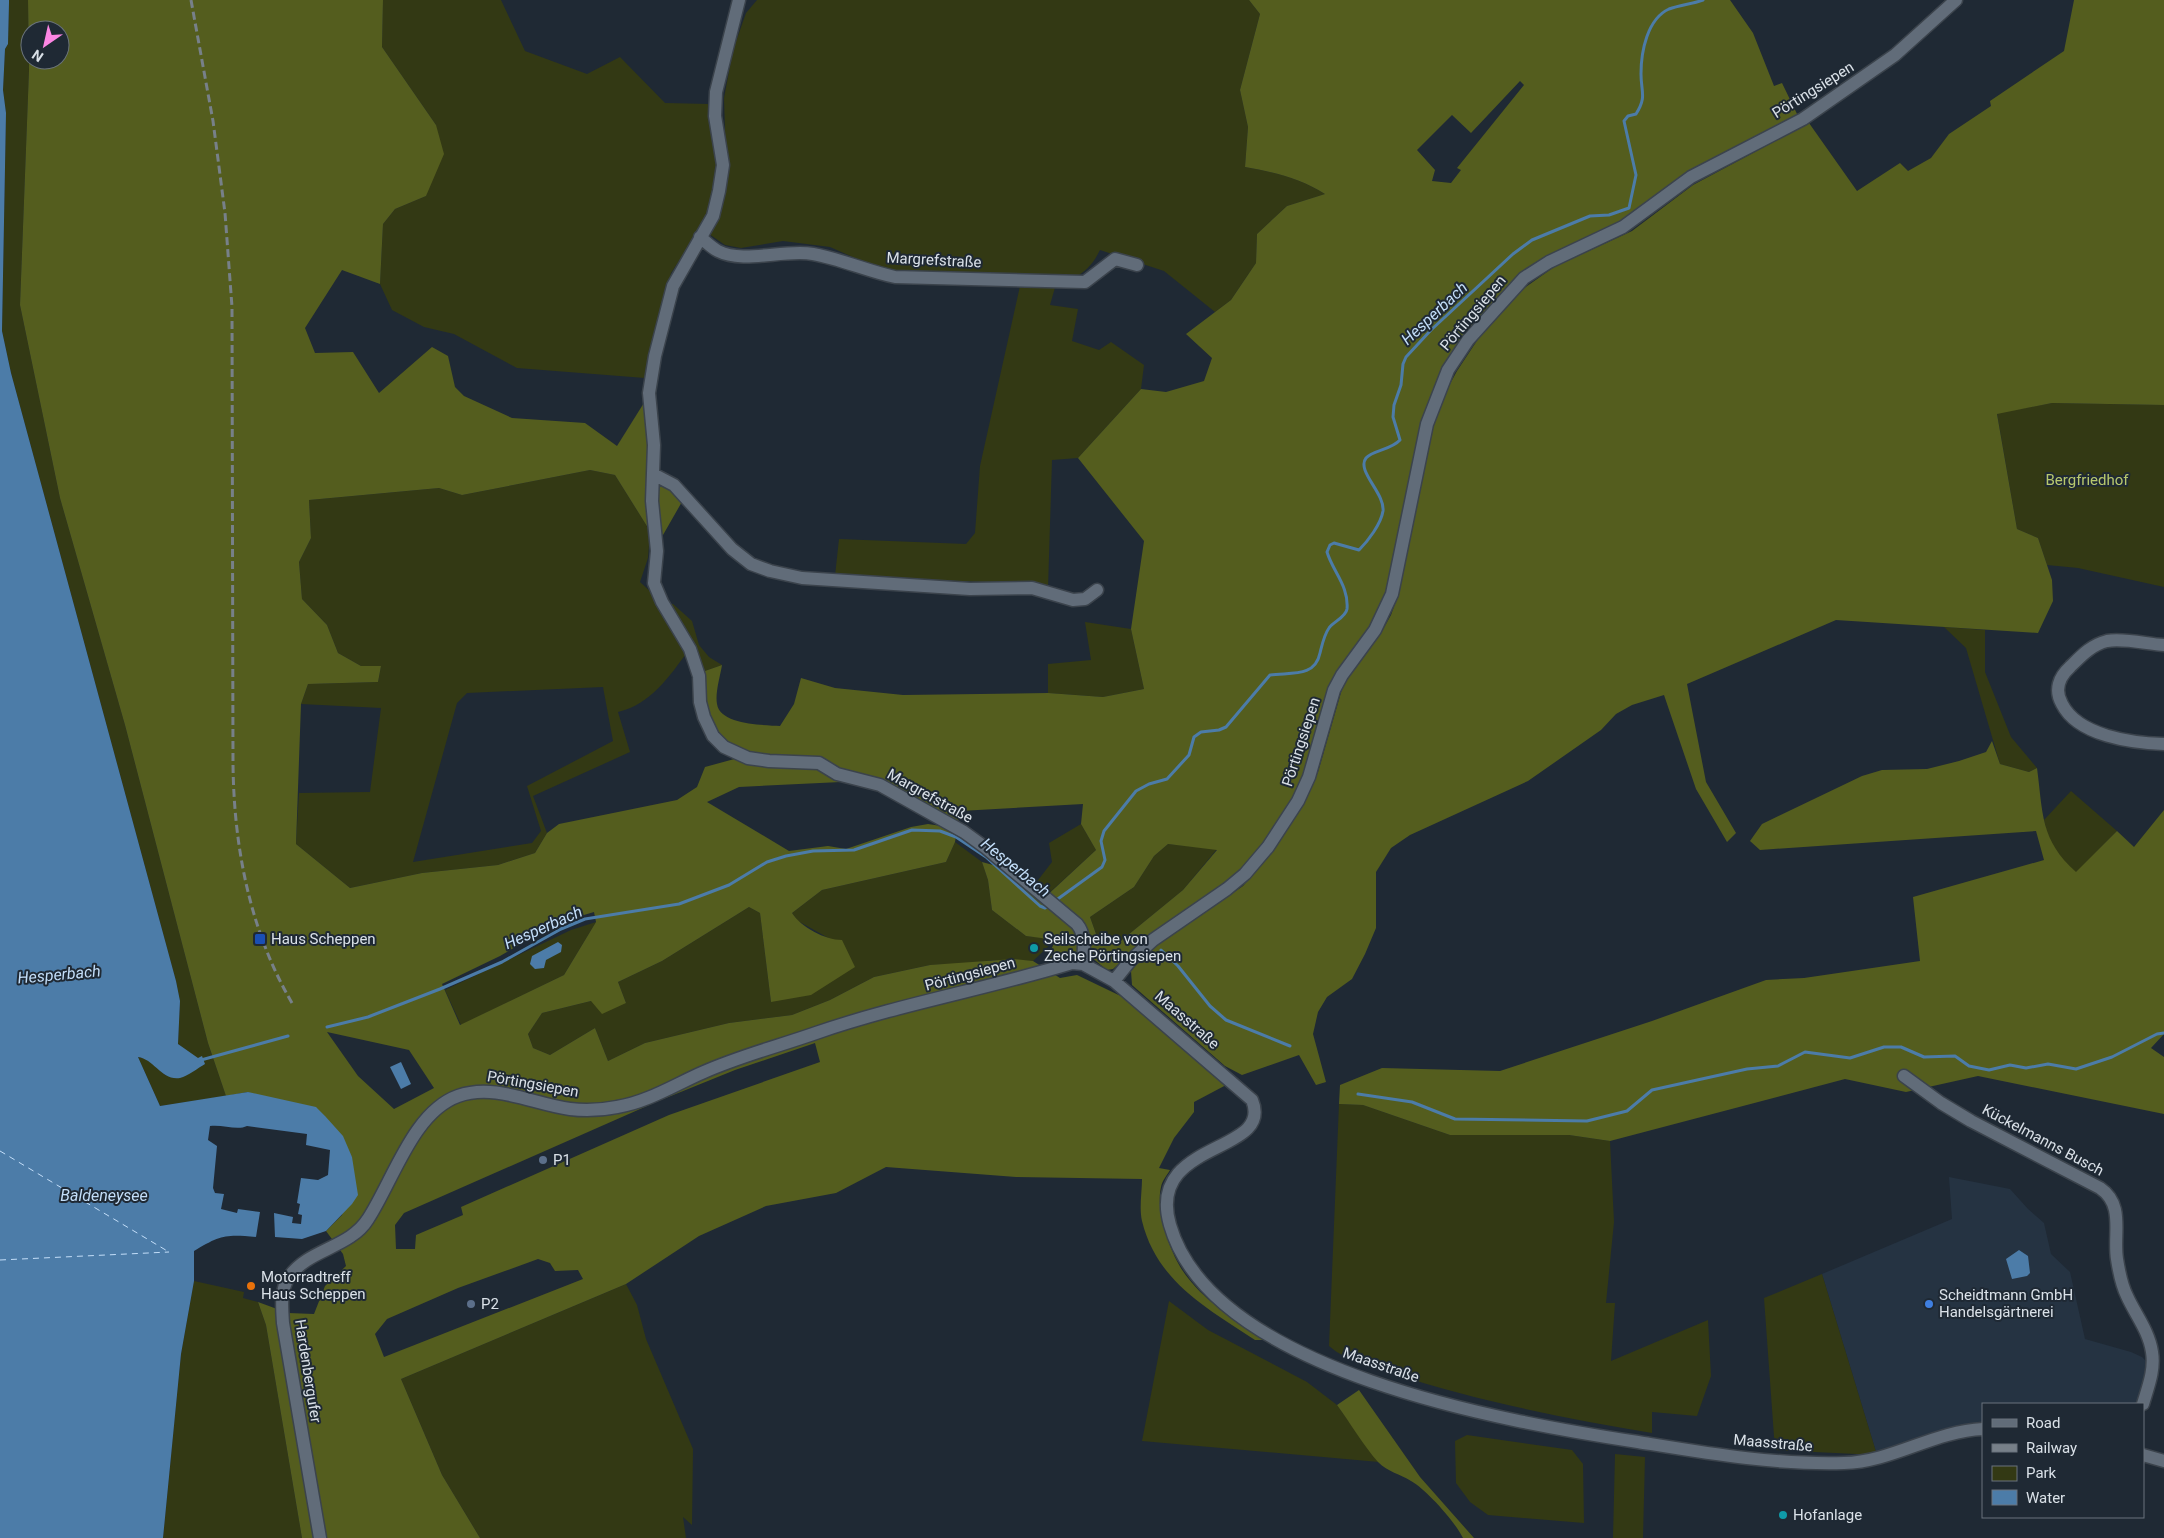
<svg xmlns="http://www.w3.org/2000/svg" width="2164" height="1538" font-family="Roboto,sans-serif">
<rect width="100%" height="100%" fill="#1f2934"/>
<path fill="#253342" d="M1949 1177 2010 1189 2028 1209 2044 1223 2051 1254 2070 1272 2085 1339 2131 1352 2142 1357 2149 1364 2139 1404H1983V1427L1877 1455 1822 1274 1952 1219Z"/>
<path fill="#333914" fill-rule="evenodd" d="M9 0H28L29 70 20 305 60 498 125 725 208 1043 226 1096 160 1106 138 1057 148 1059 165 1075 179 1078 205 1064 178 1044 180 1001 176 981 11 373 2 331 6 113 3 90 5 49 8 44Z
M383 0H501L525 51 587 74 620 57 665 103 709 104V118L718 153 713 199 701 228 671 273 645 378 517 368 454 334 424 327 392 310 380 284 383 224 395 209 426 196 436 125 382 47Z
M757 0H1249L1260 14 1240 90 1248 127 1245 167C1274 172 1300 178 1325 194L1287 206 1257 234 1256 263 1231 300 1215 312 1164 271 1100 250C1093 264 1086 272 1072 279L899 272 871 265 830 247 783 241 741 248 725 245 709 234 726 162 724 98 733 50 746 13Z
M1056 284 1050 305 1078 309 1072 341 1099 350 1111 342 1144 365 1141 389 1078 458 1052 460 1048 589 1034 584 835 576 839 539 966 544 975 533 980 466 1020 286Z
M2052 403 2164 405V587L2078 568 2047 565 2038 538 2017 529 1997 413Z
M590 470 615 475 650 531 648 558 640 582 652 593 688 651C669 677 651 704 618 712L630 752 533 796 547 833 535 853 498 865 422 873 350 888 296 844 299 793 370 792 381 708 301 704 308 684 378 682 381 666H361L338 653 327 625 302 599 299 562 311 538 309 500 439 488 462 495ZM603 687 613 741 527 786 541 831 532 843 413 862 457 703 467 693Z
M668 604H673L692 621 699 645 709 657 722 665 702 672Z
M1085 622 1131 629 1144 689 1103 697 1048 693V664L1091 660Z
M1944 627 1985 630V672L2011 737 2037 768 2029 772 2000 764 1966 648Z
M2071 791 2117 831 2076 873C2059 857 2048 843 2044 820Z
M1081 824 1096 850 1048 894 1035 884 1052 862 1049 843Z
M955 842 982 862 988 880 992 910 1026 936 1056 939 1033 961 994 960 961 964 930 965 874 977 830 1000 792 1015 729 1023 645 1043 608 1061 595 1028 550 1055 533 1048 528 1034 542 1013 591 1001 626 1003 618 982 662 961 749 907 760 913 771 1002 832 940 798 921 792 913 822 890 946 862Z
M1168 844 1217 849 1183 890 1117 944 1096 934 1090 917 1134 887 1154 856Z
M596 922 564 975 461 1025 445 990 571 930Z
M1339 1104 1363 1105 1450 1135H1569L1610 1141 1614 1222 1606 1303H1615L1611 1361 1708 1320 1711 1376 1697 1416 1652 1412V1433C1564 1418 1476 1401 1392 1373 1370 1366 1346 1361 1329 1346Z
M1822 1274 1877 1455 1775 1450 1764 1298Z
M194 1281 244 1292 243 1298 258 1302 266 1325 302 1538H163L181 1354Z
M626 1284 637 1305 646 1339 693 1449 692 1525 683 1517 686 1538H480L442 1475 401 1379Z
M1169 1301 1208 1330 1307 1382 1337 1405 1379 1462 1142 1441Z
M1467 1435 1572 1450 1583 1464 1584 1523 1488 1515 1470 1502 1456 1483 1455 1441Z
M1615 1454 1645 1457 1643 1538H1613Z"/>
<path fill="#545d1e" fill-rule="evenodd" d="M28 0H383L382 47 436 125 444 154 426 196 395 209 383 224 380 284 342 270 305 328 315 353 353 352 379 393 432 347 448 356 455 387 464 396 512 418 585 423 617 446 647 398 650 446 647 479 666 485 683 500 663 535 650 531 615 475 590 470 462 495 439 488 309 500 311 538 299 562 302 599 327 625 338 653 361 666H381L378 682 308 684 301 704 296 844 350 888 422 873 498 865 535 853 547 833 559 824 677 800 697 787 705 767 738 758 705 714 702 672 722 665C720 677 715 693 717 704 720 725 764 725 780 726L794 704 801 678 835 688 903 695 1048 693 1103 697 1144 689 1131 629 1144 541 1078 458 1141 389 1166 392 1204 381 1212 358 1186 334 1231 300 1256 263 1257 234 1287 206 1325 194C1300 178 1274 172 1245 167L1248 127 1240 90 1260 14 1249 0H1730L1753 33 1774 86 1782 83 1798 116 1715 157 1663 190 1625 219 1555 253 1525 271 1500 294 1466 335 1444 367 1387 596 1375 623 1341 669 1303 778 1287 810 1263 843 1242 869 1220 888 1158 929 1113 969 1107 970 1091 957H1077L1052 963 1048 955 1056 940 1026 936 992 910 988 880 982 862 1004 868 1042 900 1096 850 1081 824 1083 804 960 811 955 842 946 862 822 890 792 913C801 927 825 940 842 940L855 967 811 995 771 1002 760 913 749 907 662 961 618 982 626 1003 602 1014 591 1001 542 1013 528 1034 533 1048 550 1055 595 1028 608 1061 645 1043 729 1023 792 1015 830 1000 874 977 930 965 1014 959 1033 961 1060 978 1077 975 1129 1000 1228 1084 1194 1102V1112L1174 1138 1159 1168 1170 1170C1167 1175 1162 1181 1161 1187 1155 1212 1172 1259 1188 1278 1207 1303 1238 1321 1263 1340H1255C1207 1308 1157 1282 1142 1221 1139 1208 1142 1192 1142 1179L1016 1177 886 1167 836 1193 766 1206 699 1236 626 1284 401 1379 442 1475 480 1538H302L266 1325 258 1302 288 1313 314 1314 325 1286 346 1266 343 1254 326 1231 342 1215 352 1157 248 1092 226 1096 208 1043 125 725 60 498 20 305 29 70ZM30 30H60V60H30ZM1520 81 1524 85 1457 168 1461 170 1451 183 1432 181 1435 170 1417 150 1452 115 1471 133ZM841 782 881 789 941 826 928 824 911 827 846 849 828 846 789 851 707 802 739 787ZM1168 844 1217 850 1183 890 1117 944 1096 934 1090 917 1134 887 1154 856ZM594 912 596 922 564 975 460 1025 442 984 500 956 557 923ZM327 1032 409 1050 434 1088 394 1109 358 1076ZM815 1043 820 1062 669 1115 461 1207 463 1215 416 1235 415 1249H396L395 1225 404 1213 656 1102 735 1070ZM538 1259 550 1263 555 1271 578 1270 583 1279 384 1357 375 1334 387 1319 458 1288Z
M2074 0H2164V405L2052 403 1997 414 2017 529 2038 538 2052 580 2053 601 2038 633 1836 620 1687 684 1706 782 1736 833 1727 842 1696 789 1664 695 1632 705 1616 714 1601 730 1528 781 1410 835 1391 848 1376 872V928L1365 954 1352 979 1327 997 1318 1012 1313 1034 1326 1082 1316 1085 1299 1055 1242 1075 1225 1066 1132 985 1131 971 1148 951 1243 886 1273 850 1303 805 1318 772 1344 682 1382 631 1391 615 1397 598 1430 439 1440 402 1457 371 1484 330 1520 291 1554 267 1632 231 1693 185 1809 123 1857 191 1900 163 1908 171 1931 158 1949 134 1991 106 1990 101 2064 51Z
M1992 741 2000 764 2029 772 2037 768C2043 813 2040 840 2076 872L2117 831 2134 847 2164 810V1034L2151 1048 2164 1057V1114L1978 1076 1906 1092 1845 1079 1610 1141 1569 1135H1450L1363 1105 1339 1104 1340 1085 1382 1068 1500 1071 1652 1021 1766 980 1804 978 1920 961 1913 897 2044 860 2036 831 1760 850 1750 841 1762 824 1862 776 1882 770 1927 769 1959 761 1986 752Z
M1359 1390 1420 1477 1474 1538H1463C1455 1522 1427 1490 1411 1481 1400 1474 1388 1472 1378 1462 1363 1445 1351 1424 1337 1405Z"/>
<path fill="#4c7ca8" d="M0 0H9V3L8 44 5 49 3 90 6 113 2 331 11 373 176 981 180 1001 178 1044 198 1058 202 1056 205 1064C198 1068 188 1076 180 1078 162 1081 154 1059 138 1057L160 1106 248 1092 316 1107 325 1116 343 1136 352 1157 358 1195 352 1204 326 1231 302 1239 275 1237 274 1213 293 1217 292 1223 301 1224 302 1215 298 1214 300 1204 297 1203 301 1178 318 1180 328 1175 330 1150 306 1145 307 1134 247 1126C237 1131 222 1124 210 1126L208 1140 217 1146 213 1188 215 1193 224 1194 221 1209 237 1213 238 1209 260 1212 256 1237C226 1234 220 1235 194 1251V1281L181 1354 163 1538H0Z
M558 942 562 945 561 952 546 960 544 968 535 969 530 964 532 956Z
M401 1062 411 1084 401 1089 390 1067Z
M2019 1250 2028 1256 2030 1273 2027 1276 2012 1279 2006 1259Z"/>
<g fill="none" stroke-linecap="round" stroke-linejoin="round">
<path stroke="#4c7ca8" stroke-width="3" d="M1055 901 1102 867 1105 860 1101 841 1104 831 1136 791 1149 784 1167 779 1189 755 1194 737 1201 732 1219 730 1226 727 1270 675C1290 672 1315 678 1320 653 1322 645 1324 635 1329 628 1333 622 1346 617 1347 609 1349 586 1333 572 1327 552L1330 545 1334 543 1359 550C1368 541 1381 524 1383 511 1385 493 1356 471 1366 458 1373 450 1391 450 1400 440L1393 417 1394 405 1401 385 1403 364 1406 357 1431 330 1513 254 1532 240 1590 216 1609 215 1629 208 1636 175 1624 121 1628 116 1636 114C1647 97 1641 92 1641 74 1641 52 1647 19 1669 9 1680 5 1692 4 1703 0
M1161 950 1178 966 1210 1006 1226 1020 1290 1046
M327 1027 368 1017 440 989 502 962 561 929 585 919 679 904 729 885 767 862 786 856 813 851 854 850 912 830 940 831 956 837 986 857 1040 906 1045 908 1050 905
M201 1060 288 1036
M1358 1094 1412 1102 1455 1119 1587 1121 1627 1111 1652 1090 1747 1069 1778 1066 1805 1052 1850 1058 1884 1047H1901L1924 1057 1955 1056 1969 1066 1989 1070 2010 1065 2026 1068 2048 1064 2076 1069 2112 1057 2157 1034 2164 1033"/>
<path stroke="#c3def9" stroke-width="1" stroke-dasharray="6 5" stroke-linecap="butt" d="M0 1151 169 1252
M0 1260 169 1252"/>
<g stroke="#3b434c" stroke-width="15">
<path id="minor" d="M739 0 716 92 715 116 723 165 719 191 713 216 673 286 655 356 649 393 654 445 652 501 657 551 654 583 662 602 690 649 699 676 700 702 704 717 713 736 724 747 748 758 769 761 819 763 837 774 880 785 964 832 986 848 1077 924C1086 935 1084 950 1083 964
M700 237C706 242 712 248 718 251 743 264 784 249 813 254 841 259 867 271 895 277L1085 282 1115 259 1137 265
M653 474 674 485 732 549 751 564 770 571 802 578 970 589 1032 588 1073 600 1085 599 1097 590
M2164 645C2147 644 2124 638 2107 641 2091 645 2081 656 2070 667 2059 677 2054 690 2062 704 2078 736 2132 743 2164 744
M1114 981 1252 1100C1275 1155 1145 1139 1170 1225 1212 1372 1507 1422 1638 1442 1706 1453 1774 1465 1844 1463 1892 1462 1934 1431 1983 1429
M1904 1076 1941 1103 1971 1121 2100 1188C2125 1205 2113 1234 2117 1259 2119 1272 2121 1284 2127 1296 2135 1314 2149 1331 2152 1352 2155 1370 2148 1387 2143 1404
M2143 1455 2164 1461
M320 1538 283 1323C282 1308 280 1290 289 1277 308 1249 350 1248 368 1219 393 1181 413 1112 458 1096 495 1083 533 1104 570 1109 585 1111 602 1110 617 1107 648 1102 676 1084 704 1072 740 1056 779 1046 816 1033 900 1004 987 989 1072 963L1083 964 1114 981 1130 961 1153 940 1227 889 1245 874 1268 847 1298 801 1309 777 1334 690 1342 675 1375 630 1392 594 1427 424 1448 370 1468 340 1524 278 1549 262 1623 227 1691 177 1803 119 1895 55 1956 0"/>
</g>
<use href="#minor" stroke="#616c79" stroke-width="12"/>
<path stroke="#778089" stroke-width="3" stroke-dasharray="8 4" stroke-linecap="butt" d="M191 0 213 121 225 213 232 307 233 765C234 848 250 931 292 1003"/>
</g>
<rect fill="#1a4fb4" stroke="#1f2934" stroke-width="2" x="254" y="933" width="12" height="12" rx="2.5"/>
<g fill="#0f9aa8" stroke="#1f2934" stroke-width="2">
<circle cx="1034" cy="948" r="5"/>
<circle cx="1783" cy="1515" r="5"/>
</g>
<g fill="#5c6f8a" stroke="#1f2934" stroke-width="2">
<circle cx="543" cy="1160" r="5"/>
<circle cx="471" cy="1304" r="5"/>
</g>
<circle fill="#e8710a" stroke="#1f2934" stroke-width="2" cx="251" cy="1286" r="5"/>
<circle fill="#3f7fe0" stroke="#1f2934" stroke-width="2" cx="1929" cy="1304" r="5"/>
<g text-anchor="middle" stroke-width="4" stroke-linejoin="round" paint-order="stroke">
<g font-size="15" fill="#dae1e8" stroke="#1f2934">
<text transform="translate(1813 90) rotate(-32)" y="5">Pörtingsiepen</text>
<text transform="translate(934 260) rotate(3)" y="5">Margrefstraße</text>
<text transform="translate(1473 313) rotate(-50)" y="5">Pörtingsiepen</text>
<text transform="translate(1301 742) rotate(-72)" y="5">Pörtingsiepen</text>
<text transform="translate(930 796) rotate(29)" y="5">Margrefstraße</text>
<text transform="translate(970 974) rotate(-15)" y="5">Pörtingsiepen</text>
<text transform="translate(1187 1020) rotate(41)" y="5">Maasstraße</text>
<text transform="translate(533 1084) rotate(10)" y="5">Pörtingsiepen</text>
<text transform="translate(2043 1140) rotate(28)" y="5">Kückelmanns Busch</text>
<text transform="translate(1381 1365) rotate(19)" y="5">Maasstraße</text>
<text transform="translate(308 1371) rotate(81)" y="5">Hardenbergufer</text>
<text transform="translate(1773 1443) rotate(5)" y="5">Maasstraße</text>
</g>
<g font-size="15" fill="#b8c86d" stroke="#1f2934">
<text x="2087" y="485">Bergfriedhof</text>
</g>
<g font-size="15" fill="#dae1e8" stroke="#1f2934" text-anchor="start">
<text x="271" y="944">Haus Scheppen</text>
<text x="1044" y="944">Seilscheibe von<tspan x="1044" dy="17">Zeche Pörtingsiepen</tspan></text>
<text x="553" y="1165">P1</text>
<text x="261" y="1282">Motorradtreff<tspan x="261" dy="17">Haus Scheppen</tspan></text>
<text x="1939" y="1300">Scheidtmann GmbH<tspan x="1939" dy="17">Handelsgärtnerei</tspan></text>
<text x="481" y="1309">P2</text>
<text x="1793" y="1520">Hofanlage</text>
</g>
<g font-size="16" font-style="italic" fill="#c3def9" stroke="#1f2934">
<text transform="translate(1434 313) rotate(-43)" y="6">Hesperbach</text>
<text transform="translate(1016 867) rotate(39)" y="6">Hesperbach</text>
<text transform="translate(543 927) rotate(-24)" y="6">Hesperbach</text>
<text transform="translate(59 974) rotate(-5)" y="6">Hesperbach</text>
<text x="104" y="1201">Baldeneysee</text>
</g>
</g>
<rect x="1982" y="1403" width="162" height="115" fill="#1f2934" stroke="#6a737c"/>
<rect x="1992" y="1419" width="25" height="8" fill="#616c79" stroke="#6a737c"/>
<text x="2026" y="1428" font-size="15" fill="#dae1e8">Road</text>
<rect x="1992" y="1444" width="25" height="8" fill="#778089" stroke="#6a737c"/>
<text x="2026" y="1453" font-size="15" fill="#dae1e8">Railway</text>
<rect x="1992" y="1466" width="25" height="15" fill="#333914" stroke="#6a737c"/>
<text x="2026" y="1478" font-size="15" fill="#dae1e8">Park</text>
<rect x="1992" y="1490" width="25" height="15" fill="#4c7ca8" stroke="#6a737c"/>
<text x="2026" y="1503" font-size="15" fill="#dae1e8">Water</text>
<g transform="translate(45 45) rotate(214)"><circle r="24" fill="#1f2934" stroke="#6a737c"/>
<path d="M0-4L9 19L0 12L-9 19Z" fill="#fc86e3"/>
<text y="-8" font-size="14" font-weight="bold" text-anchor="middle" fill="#dae1e8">N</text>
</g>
</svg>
